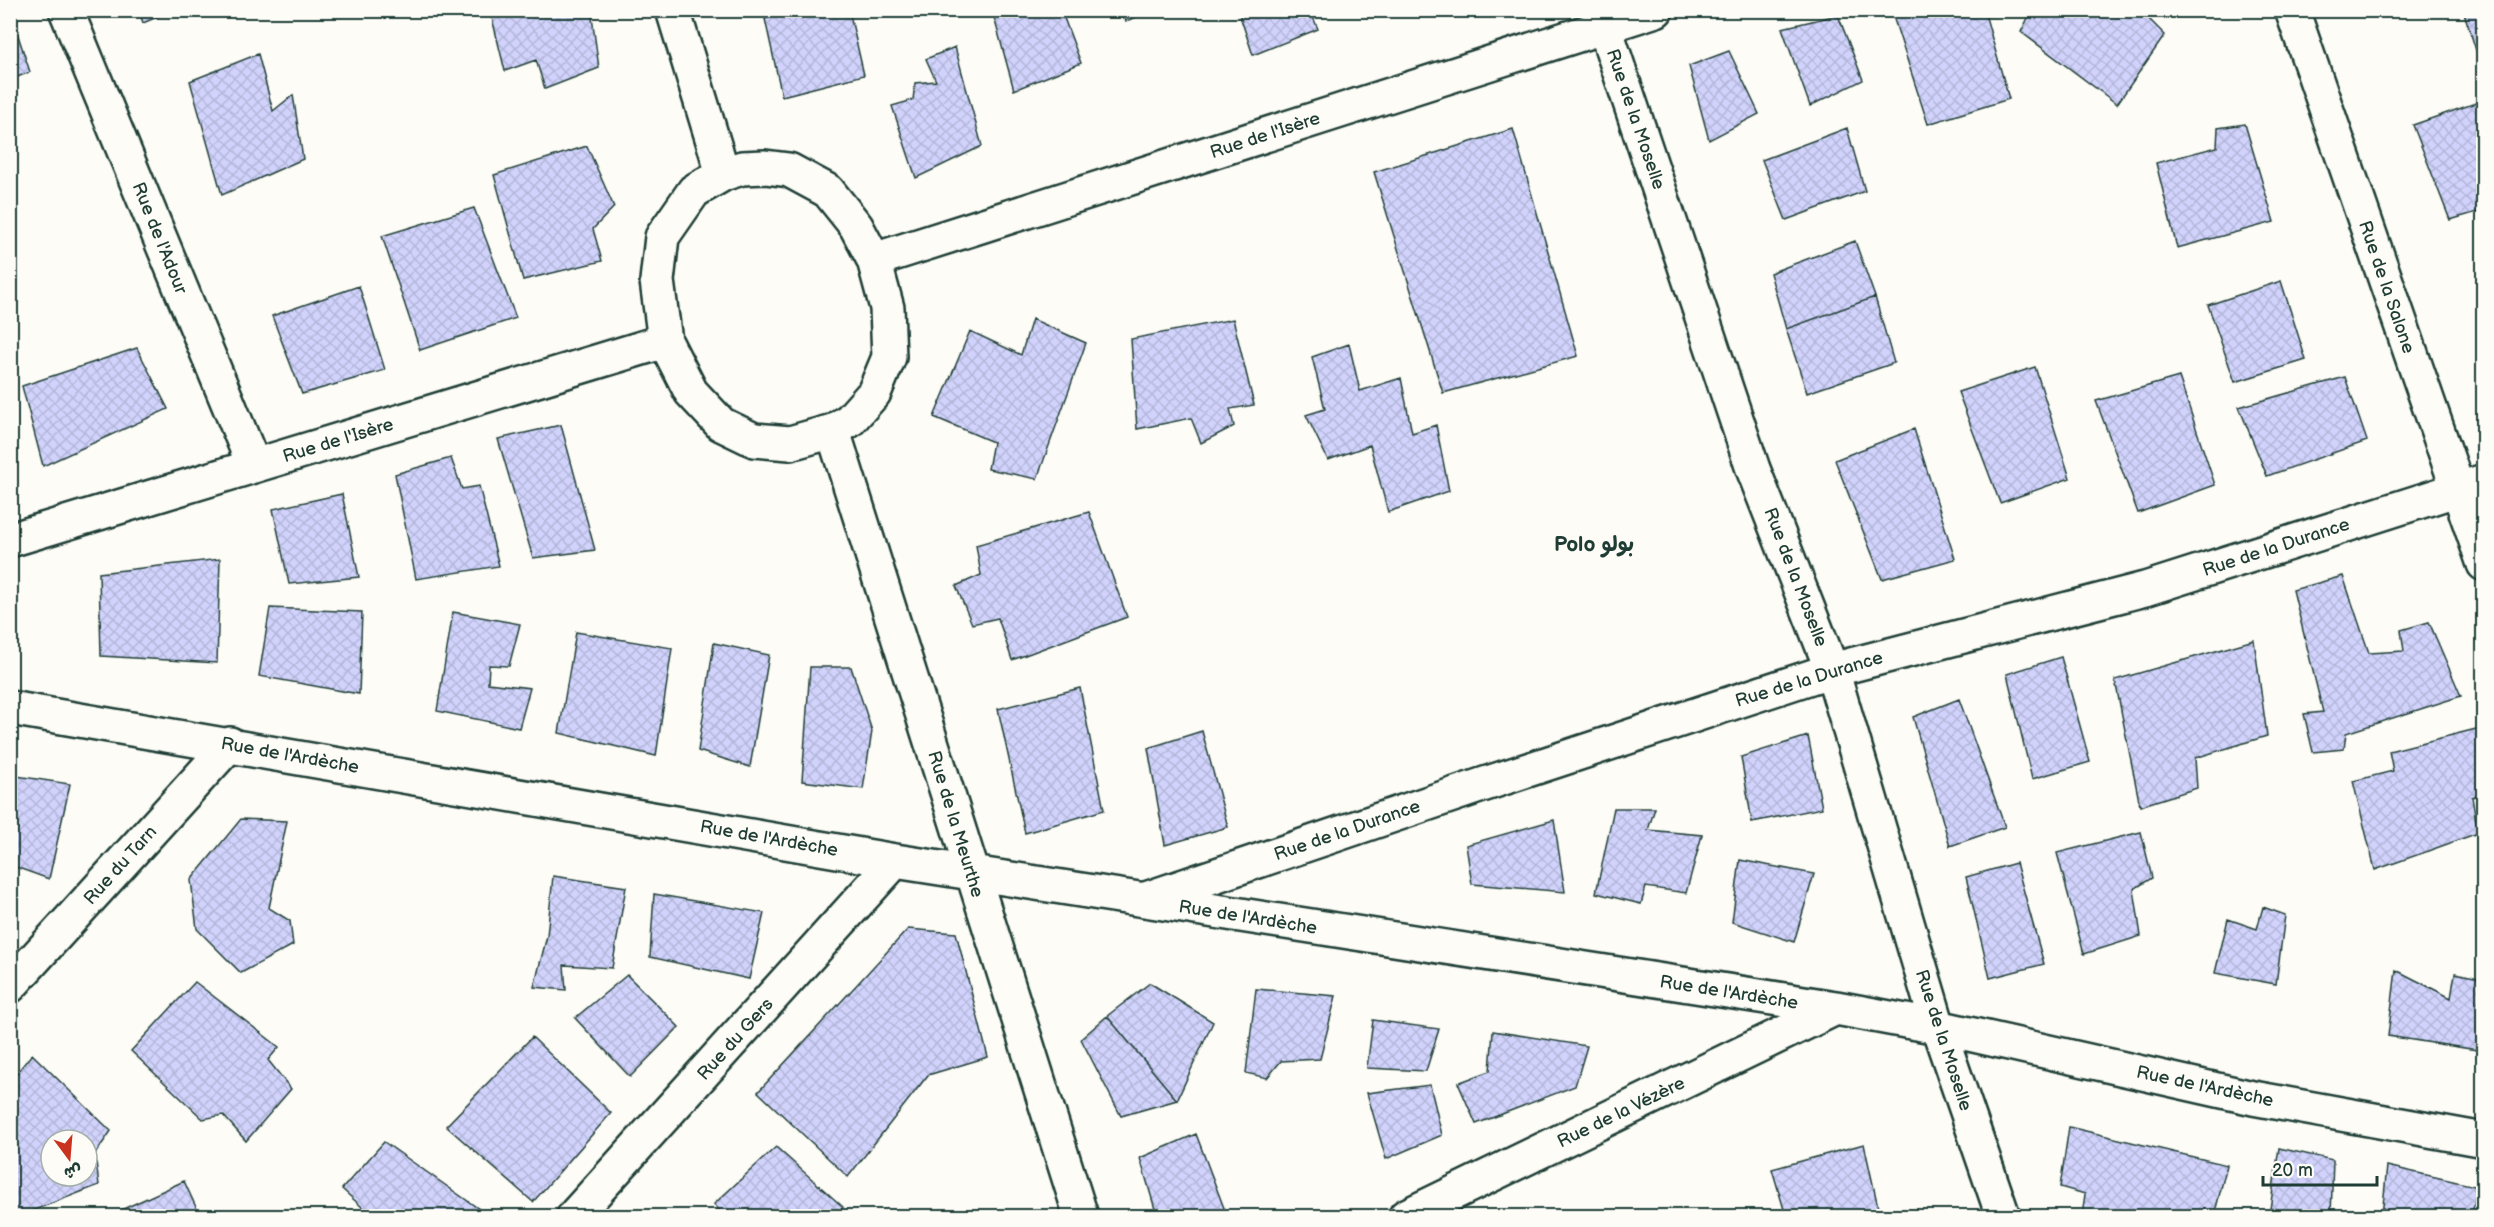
<svg xmlns="http://www.w3.org/2000/svg" width="2494" height="1227" font-family="'Balsamiq Sans','Playpen Sans Arabic',sans-serif">
<defs>
<pattern id="building-cross-hatch" width="8" height="8" patternUnits="userSpaceOnUse" patternTransform="scale(1.5)"><rect width="8" height="8" fill="#d1d3fc"/><path d="M0 0l8 8M0 8l8-8" fill="none" stroke="#b3b6d9"/></pattern>
</defs>
<rect width="100%" height="100%" fill="#fdfcf7"/>
<filter id="ink" filterUnits="userSpaceOnUse"><feTurbulence type="fractalNoise" baseFrequency=".0167" numOctaves="2"/><feDisplacementMap in="SourceGraphic" scale="12" xChannelSelector="R" yChannelSelector="G"/><feConvolveMatrix kernelMatrix="1 2 1 2 8 2 1 2 1" color-interpolation-filters="sRGB"/></filter>
<g filter="url(#ink)">
<path fill="url(#building-cross-hatch)" stroke="#1f3d34" stroke-width="1.5" fill-rule="evenodd" d="M139 10H174L143 23Z
M490 10H591L599 68 545 89 536 60 505 71Z
M789 10H849L864 75 782 96 765 19Z
M992 10H1061L1081 63 1014 90Z
M1121 10H1155L1126 21Z
M1238 10H1310L1318 29 1253 55Z
M1891 10H1984L2009 99 1928 124Z
M2032 10H2140L2165 35 2117 104 2021 32Z
M2471 10H2484V75L2464 13Z
M10 11 30 72 10 80Z
M1838 15 1863 80 1810 106 1782 28Z
M955 47 982 146 916 178 892 106 913 100 915 83 936 81 926 59Z
M1729 51 1759 114 1709 140 1689 66Z
M258 54 273 111 293 95 303 159 222 195 190 81Z
M2484 100V210L2450 220 2413 125Z
M2245 124 2274 222 2177 248 2156 163 2217 147 2218 128Z
M1847 128 1865 191 1786 220 1762 160Z
M1513 129 1578 356 1443 393 1374 172Z
M587 146 614 207 593 229 602 261 523 280 494 175Z
M474 208 516 318 420 350 382 236Z
M1855 241 1875 297 1786 329 1770 273Z
M2281 281 2306 360 2235 382 2208 305Z
M359 286 385 370 302 394 272 316Z
M1875 297 1894 363 1807 393 1786 329Z
M1032 319 1086 343 1037 479 988 469 993 442 934 417 970 331 1021 355Z
M1233 319 1254 405 1230 409 1234 426 1201 443 1191 418 1137 429 1131 339Z
M1349 344 1360 391 1401 378 1412 433 1436 425 1449 491 1388 512 1370 445 1328 460 1306 415 1325 409 1312 357Z
M137 348 168 409 43 466 22 386Z
M2035 367 2070 478 2000 503 1958 392Z
M2179 377 2215 485 2138 513 2096 401Z
M2345 377 2367 441 2267 476 2239 407Z
M561 425 595 550 533 558 498 439Z
M1914 429 1955 559 1882 579 1835 460Z
M451 458 462 489 479 486 499 566 416 579 395 474Z
M342 494 359 577 289 584 273 509Z
M1089 512 1127 617 1012 660 998 618 972 624 956 586 981 575 976 545Z
M220 559 217 663 101 656 99 573Z
M2343 576 2369 653 2404 651 2401 630 2429 622 2461 696 2346 733 2344 749 2313 752 2304 714 2323 712 2293 590Z
M270 608 362 612 359 694 259 676Z
M453 612 520 624 509 666 489 665 488 683 530 688 519 728 437 711Z
M576 632 672 648 656 756 559 733Z
M2254 640 2267 736 2195 758 2197 788 2140 806 2115 680Z
M714 643 769 655 750 767 698 751Z
M2061 657 2090 762 2032 779 2007 674Z
M810 667H851L872 731 863 789 802 781Z
M1080 688 1104 810 1025 833 998 709Z
M1959 699 2005 827 1950 846 1913 717Z
M2484 727V793L2472 797 2478 833 2375 870 2353 781 2393 771 2389 751Z
M1202 731 1228 827 1165 845 1148 748Z
M1808 736 1822 808 1752 822 1741 757Z
M10 775 70 784 49 879 10 865Z
M1614 808H1655L1648 830 1702 835 1686 893 1646 887 1641 904 1596 893Z
M241 819 287 821 269 908 290 921 293 945 241 973 197 929 191 880Z
M1554 820 1565 892 1472 884 1466 845Z
M2141 832 2152 878 2134 889 2141 936 2084 954 2057 853Z
M1740 860 1814 874 1794 942 1732 922Z
M2016 863 2044 964 1990 978 1966 877Z
M553 876 626 887 612 968 564 965 566 990 534 987 547 936Z
M654 894 764 913 749 979 650 957Z
M2263 907 2285 915 2276 984 2215 973 2228 919 2257 929Z
M908 929 956 933 988 1057 928 1075 848 1177 758 1092Z
M2396 970 2451 998 2455 973 2484 979V1051L2388 1036Z
M627 975 679 1027 630 1077 575 1018Z
M195 982 279 1047 268 1060 291 1089 246 1141 223 1115 203 1119 131 1051Z
M1150 983 1213 1022 1177 1100 1107 1016Z
M1256 989 1336 996 1320 1059 1281 1061 1267 1078 1246 1073Z
M1107 1016 1177 1100 1121 1116 1081 1039Z
M1373 1020 1439 1029 1426 1071 1367 1068Z
M1493 1031 1587 1046 1575 1086 1476 1124 1458 1083 1490 1071Z
M532 1037 611 1113 533 1202 446 1126Z
M32 1054 111 1131 95 1154 99 1185 19 1216H10V1081ZM51 1140H87V1176H51Z
M1430 1085 1442 1135 1386 1159 1367 1093Z
M2069 1127 2227 1165 2214 1216H2082L2085 1194 2060 1187Z
M1196 1134 1227 1216H1157L1140 1158Z
M384 1142 489 1216H372L342 1189Z
M1864 1144 1880 1216H1786L1772 1169Z
M776 1147 843 1207 835 1216H724L714 1204Z
M2279 1148 2333 1160 2331 1216H2269Z
M2387 1166 2479 1187 2471 1216H2382Z
M184 1181 200 1216H108Z"/>
<g fill="none" stroke-linecap="round" stroke-linejoin="round">
<g stroke="#1f3d34" stroke-width="38">
<path id="minor" d="M66 10 254 466
M673 10 723 174
M1599 10 1753 469 1832 670 1938 1027 2003 1216
M2292 10 2484 564
M765 167 789 170 828 191 856 226 874 260 887 308 889 357 874 393 850 420 833 431 790 443 754 440 721 424 691 392 665 341 657 281 662 237 694 191 723 174 742 168Z
M874 260 1656 10
M833 431 1081 1216
M10 540 665 341
M10 708 895 861 1836 1008 1938 1027 2253 1098 2484 1140
M1146 899 1482 785 1832 670 2145 589 2484 481
M10 986 230 744
M574 1216 895 861
M1406 1216 1836 1008"/>
</g>
<use href="#minor" stroke="#fdfcf7" stroke-width="33"/>
</g>
</g>
<g text-anchor="middle" stroke-width="4.5" stroke-linejoin="round" paint-order="stroke">
<g font-size="18" fill="#1f3d34" stroke="#fdfcf7">
<text transform="translate(1636 119) rotate(71)" y="6">Rue de la Moselle</text>
<text transform="translate(1265 135) rotate(-18)" y="6">Rue de l'Isère</text>
<text transform="translate(160 238) rotate(68)" y="6">Rue de l'Adour</text>
<text transform="translate(2387 287) rotate(71)" y="6">Rue de la Salone</text>
<text transform="translate(338 440) rotate(-17)" y="6">Rue de l'Isère</text>
<text transform="translate(2276 547) rotate(-18)" y="6">Rue de la Durance</text>
<text transform="translate(1796 577) rotate(69)" y="6">Rue de la Moselle</text>
<text transform="translate(1809 679) rotate(-17)" y="6">Rue de la Durance</text>
<text transform="translate(290 755) rotate(10)" y="6">Rue de l'Ardèche</text>
<text transform="translate(956 824) rotate(73)" y="6">Rue de la Meurthe</text>
<text transform="translate(1347 830) rotate(-19)" y="6">Rue de la Durance</text>
<text transform="translate(769 838) rotate(10)" y="6">Rue de l'Ardèche</text>
<text transform="translate(120 865) rotate(-48)" y="6">Rue du Tarn</text>
<text transform="translate(1248 917) rotate(9)" y="6">Rue de l'Ardèche</text>
<text transform="translate(1729 992) rotate(9)" y="6">Rue de l'Ardèche</text>
<text transform="translate(735 1039) rotate(-48)" y="6">Rue du Gers</text>
<text transform="translate(1944 1040) rotate(72)" y="6">Rue de la Moselle</text>
<text transform="translate(2205 1086) rotate(12)" y="6">Rue de l'Ardèche</text>
<text transform="translate(1621 1112) rotate(-26)" y="6">Rue de la Vézère</text>
</g>
<g font-size="21" font-weight="bold" fill="#1f3d34" stroke="#fdfcf7">
<text x="1594" y="551">Polo بولو</text>
</g>
</g>
<rect width="2494" height="1227" fill="none" stroke="#fdfcf7" stroke-width="36"/>
<rect x="18" y="18" width="2458" height="1191" fill="none" stroke="#1f3d34" stroke-width="2" filter="url(#ink)"/>
<g transform="translate(69 1158) rotate(164)"><circle r="28" fill="#fdfcf7" stroke="#a4b0a9" stroke-width="1.5"/>
<path d="M0-4.5L10 22L0 15L-10 22Z" fill="#c8321e"/>
<text y="-9" font-size="16" font-weight="bold" text-anchor="middle" fill="#1f3d34">ش</text>
</g>
<path d="M2263 1176v9h114v-9" fill="none" stroke="#1f3d34" stroke-width="3"/>
<text x="2272" y="1176" font-size="18" fill="#1f3d34" stroke="#fdfcf7" stroke-width="4.5" paint-order="stroke">20 m</text>
</svg>
